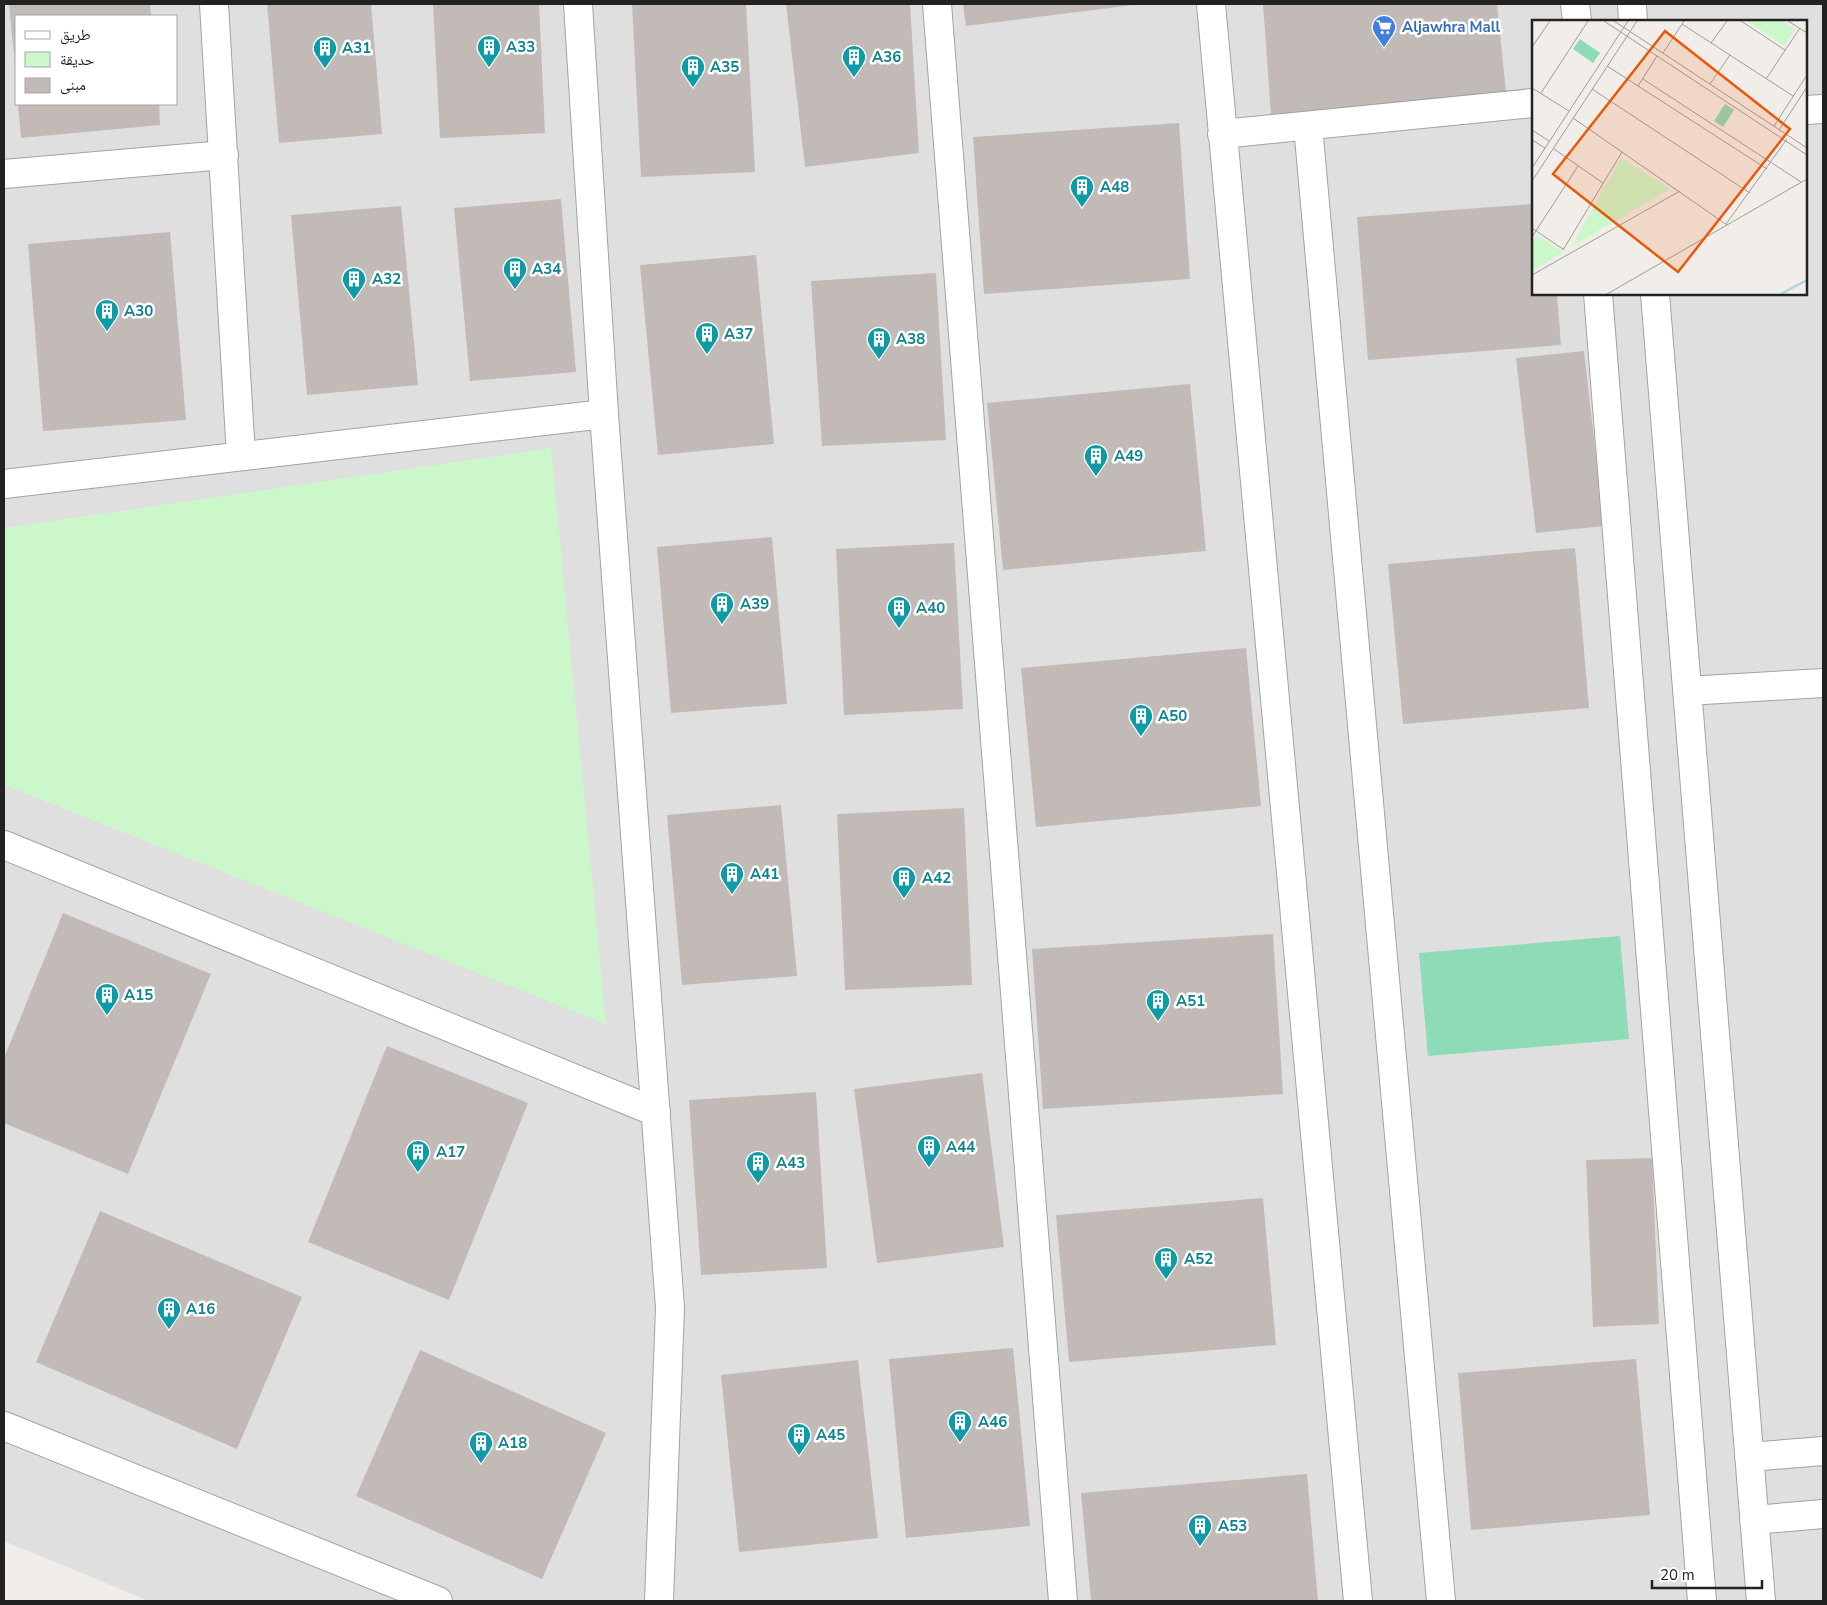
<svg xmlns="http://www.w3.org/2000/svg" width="1827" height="1605" font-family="'Nunito Sans','Noto Naskh Arabic',sans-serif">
<rect width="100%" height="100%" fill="#f1eee9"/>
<path fill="#e0dfdf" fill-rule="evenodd" d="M4 4H1823V1601H149L4 1541ZM16 16H176V104H16ZM1533 21H1806V294H1533Z"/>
<path fill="#cbf7cb" d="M551 448 606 1024 4 785V528Z"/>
<path fill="#8ddbb7" d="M1620 936 1629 1039 1428 1056 1419 953Z"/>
<path fill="#c2bab6" d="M9 4H150L151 16H16L15 65Z
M267 4H371L382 134 279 143Z
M433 4H539L545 133 440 138Z
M632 4H746L755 172 641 177Z
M786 4H910L919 153 805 167Z
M963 4H1133V5L966 26Z
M1263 4H1497L1506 92 1271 115Z
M18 104H159L160 125 21 138Z
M1179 123 1190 279 984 294 973 137Z
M561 199 576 372 470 381 454 208Z
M1533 204V294H1557L1561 345 1368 360 1357 217Z
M401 206 418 385 307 395 291 215Z
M170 232 186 420 43 431 28 244Z
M756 255 774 444 658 455 640 265Z
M936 273 946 440 822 446 811 281Z
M1584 351 1604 526 1536 533 1516 358Z
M1190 384 1206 551 1003 570 987 403Z
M772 537 787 704 671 713 657 547Z
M954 543 963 709 844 715 836 549Z
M1575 548 1589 708 1403 724 1388 564Z
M1246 648 1261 806 1036 827 1021 668Z
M781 805 797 976 682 985 667 815Z
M964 808 972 985 845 990 837 814Z
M63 913 211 974 128 1174 4 1123V1058Z
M1273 934 1283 1094 1043 1109 1032 949Z
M387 1046 528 1103 449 1300 308 1242Z
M982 1073 1004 1247 877 1263 854 1089Z
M816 1092 827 1268 701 1275 689 1100Z
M1652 1158 1659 1324 1593 1327 1586 1160Z
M1263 1198 1276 1345 1069 1362 1056 1215Z
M100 1211 302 1297 237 1449 36 1362Z
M1013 1348 1030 1526 906 1538 889 1359Z
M420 1350 606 1433 542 1579 356 1496Z
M1636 1359 1650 1515 1471 1530 1458 1373Z
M858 1360 878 1538 739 1552 721 1375Z
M1307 1474 1318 1601H1091L1081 1493Z"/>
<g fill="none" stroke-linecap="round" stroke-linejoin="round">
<g stroke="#a3a3a3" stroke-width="30">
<path id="minor" d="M214 4 241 456
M578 4 604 414 670 1308 659 1601
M937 4 1063 1601
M1211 4 1358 1601
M1575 4 1577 21
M1632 4 1633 21
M1806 110 1823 109
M1308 126 1441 1601
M1222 134 1533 103
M4 174 224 155
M1598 294 1702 1601
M1655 294 1761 1601
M4 484 604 414
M1687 691 1823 683
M4 845 656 1112
M4 1426 438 1601
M1749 1457 1823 1451
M1754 1520 1823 1514"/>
</g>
<use href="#minor" stroke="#fff" stroke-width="28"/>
</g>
<defs>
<g id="supermarket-pin" transform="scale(1.25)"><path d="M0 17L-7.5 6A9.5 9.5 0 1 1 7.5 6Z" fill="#3f7fe0" stroke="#fff"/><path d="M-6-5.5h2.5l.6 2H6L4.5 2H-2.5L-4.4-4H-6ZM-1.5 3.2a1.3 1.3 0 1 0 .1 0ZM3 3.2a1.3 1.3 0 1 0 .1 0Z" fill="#fff"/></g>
<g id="building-pin" transform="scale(1.25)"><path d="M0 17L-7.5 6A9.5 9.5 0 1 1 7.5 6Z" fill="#0f9aa8" stroke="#fff"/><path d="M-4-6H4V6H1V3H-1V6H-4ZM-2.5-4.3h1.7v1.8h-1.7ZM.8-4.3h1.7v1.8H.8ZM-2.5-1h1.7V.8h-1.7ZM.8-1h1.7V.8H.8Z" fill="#fff"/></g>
</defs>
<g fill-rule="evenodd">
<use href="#supermarket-pin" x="1384" y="27"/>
<use href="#building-pin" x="489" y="47"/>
<use href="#building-pin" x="325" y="48"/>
<use href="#building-pin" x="854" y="57"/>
<use href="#building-pin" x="693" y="67"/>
<use href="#building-pin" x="1082" y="187"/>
<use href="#building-pin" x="515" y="269"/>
<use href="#building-pin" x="354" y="279"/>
<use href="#building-pin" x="107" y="311"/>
<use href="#building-pin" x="707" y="334"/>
<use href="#building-pin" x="879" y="339"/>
<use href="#building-pin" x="1096" y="456"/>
<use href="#building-pin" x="722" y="604"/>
<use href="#building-pin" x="899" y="608"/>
<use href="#building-pin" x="1141" y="716"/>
<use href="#building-pin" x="732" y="874"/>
<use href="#building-pin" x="904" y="878"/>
<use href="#building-pin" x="107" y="995"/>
<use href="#building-pin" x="1158" y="1001"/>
<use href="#building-pin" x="929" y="1147"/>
<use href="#building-pin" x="418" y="1152"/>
<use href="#building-pin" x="758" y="1163"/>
<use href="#building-pin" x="1166" y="1259"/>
<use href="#building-pin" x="169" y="1309"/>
<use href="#building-pin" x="960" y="1422"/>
<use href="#building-pin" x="799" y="1435"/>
<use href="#building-pin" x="481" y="1443"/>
<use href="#building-pin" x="1200" y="1526"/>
</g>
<g text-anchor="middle" stroke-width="5" stroke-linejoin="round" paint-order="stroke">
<g font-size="15" font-weight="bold" fill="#366cbe" stroke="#fff" text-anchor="start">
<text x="1402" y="32">Aljawhra Mall</text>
</g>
<g font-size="15" font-weight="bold" fill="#0d838f" stroke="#fff" text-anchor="start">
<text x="506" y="52">A33</text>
<text x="342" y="53">A31</text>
<text x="872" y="62">A36</text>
<text x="710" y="72">A35</text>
<text x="1100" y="192">A48</text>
<text x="532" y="274">A34</text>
<text x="372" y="284">A32</text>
<text x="124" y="316">A30</text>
<text x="724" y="339">A37</text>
<text x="896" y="344">A38</text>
<text x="1114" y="461">A49</text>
<text x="740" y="609">A39</text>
<text x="916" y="613">A40</text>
<text x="1158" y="721">A50</text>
<text x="750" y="879">A41</text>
<text x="922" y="883">A42</text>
<text x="124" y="1000">A15</text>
<text x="1176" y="1006">A51</text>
<text x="946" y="1152">A44</text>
<text x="436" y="1157">A17</text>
<text x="776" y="1168">A43</text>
<text x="1184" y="1264">A52</text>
<text x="186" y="1314">A16</text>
<text x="978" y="1427">A46</text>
<text x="816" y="1440">A45</text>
<text x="498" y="1448">A18</text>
<text x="1218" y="1531">A53</text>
</g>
</g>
<g transform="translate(1532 20)">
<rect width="275" height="275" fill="#f1eee9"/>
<path d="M215 1H250L263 9 252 26ZM89 138 138 169 39 227ZM5 216 32 232 0 251V224Z" fill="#cbf7cb"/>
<path d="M48 19 68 33 61 43 41 29ZM193 84 202 90 191 107 182 101Z" fill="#8ddbb7"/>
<path fill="none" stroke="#add5dc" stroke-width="2.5" d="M249 274 275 260"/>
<path fill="none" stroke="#9e9c99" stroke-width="1" d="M72 1 275 135M82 1 275 128M209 1 253 30M256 1 275 13M150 4 261 76M179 23 195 1M0 27 18 1M131 33 152 1M75 46 235 149M111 59 269 162M234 59 268 8M178 64 198 35M106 66 125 36M0 68 37 91M60 69 218 173M9 73 56 1M41 98 195 205M242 106 275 55M0 110 17 121M247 110 275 67M0 120 13 128M22 129 71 163M0 148 96 1M0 161 105 1M194 204 255 119M0 208 32 230M0 217 46 146M31 230 90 132M0 255 148 171M75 274 275 159"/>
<path fill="#e8590c" fill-opacity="0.15" stroke="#e8590c" stroke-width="2.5" d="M133 11 258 109 146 252 21 154Z"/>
<rect width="275" height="275" fill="none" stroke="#222" stroke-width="2.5"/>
</g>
<rect width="1827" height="1605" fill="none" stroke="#222222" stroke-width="10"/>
<rect x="15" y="15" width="162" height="90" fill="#ffffff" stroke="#a7a7a7"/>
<rect x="25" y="31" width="25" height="8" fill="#ffffff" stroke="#a7a7a7"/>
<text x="60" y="40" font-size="15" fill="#222222">طريق</text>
<rect x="25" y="52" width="25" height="15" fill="#cbf7cb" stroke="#a7a7a7"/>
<text x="60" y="65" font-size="15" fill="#222222">حديقة</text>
<rect x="25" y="78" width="25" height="15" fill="#c2bab6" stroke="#a7a7a7"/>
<text x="60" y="90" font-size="15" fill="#222222">مبنى</text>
<path d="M1652 1580v8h110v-8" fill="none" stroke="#222222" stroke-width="2.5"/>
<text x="1660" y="1580" font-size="15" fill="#222222" stroke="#ffffff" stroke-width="4" paint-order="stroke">20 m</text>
</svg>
